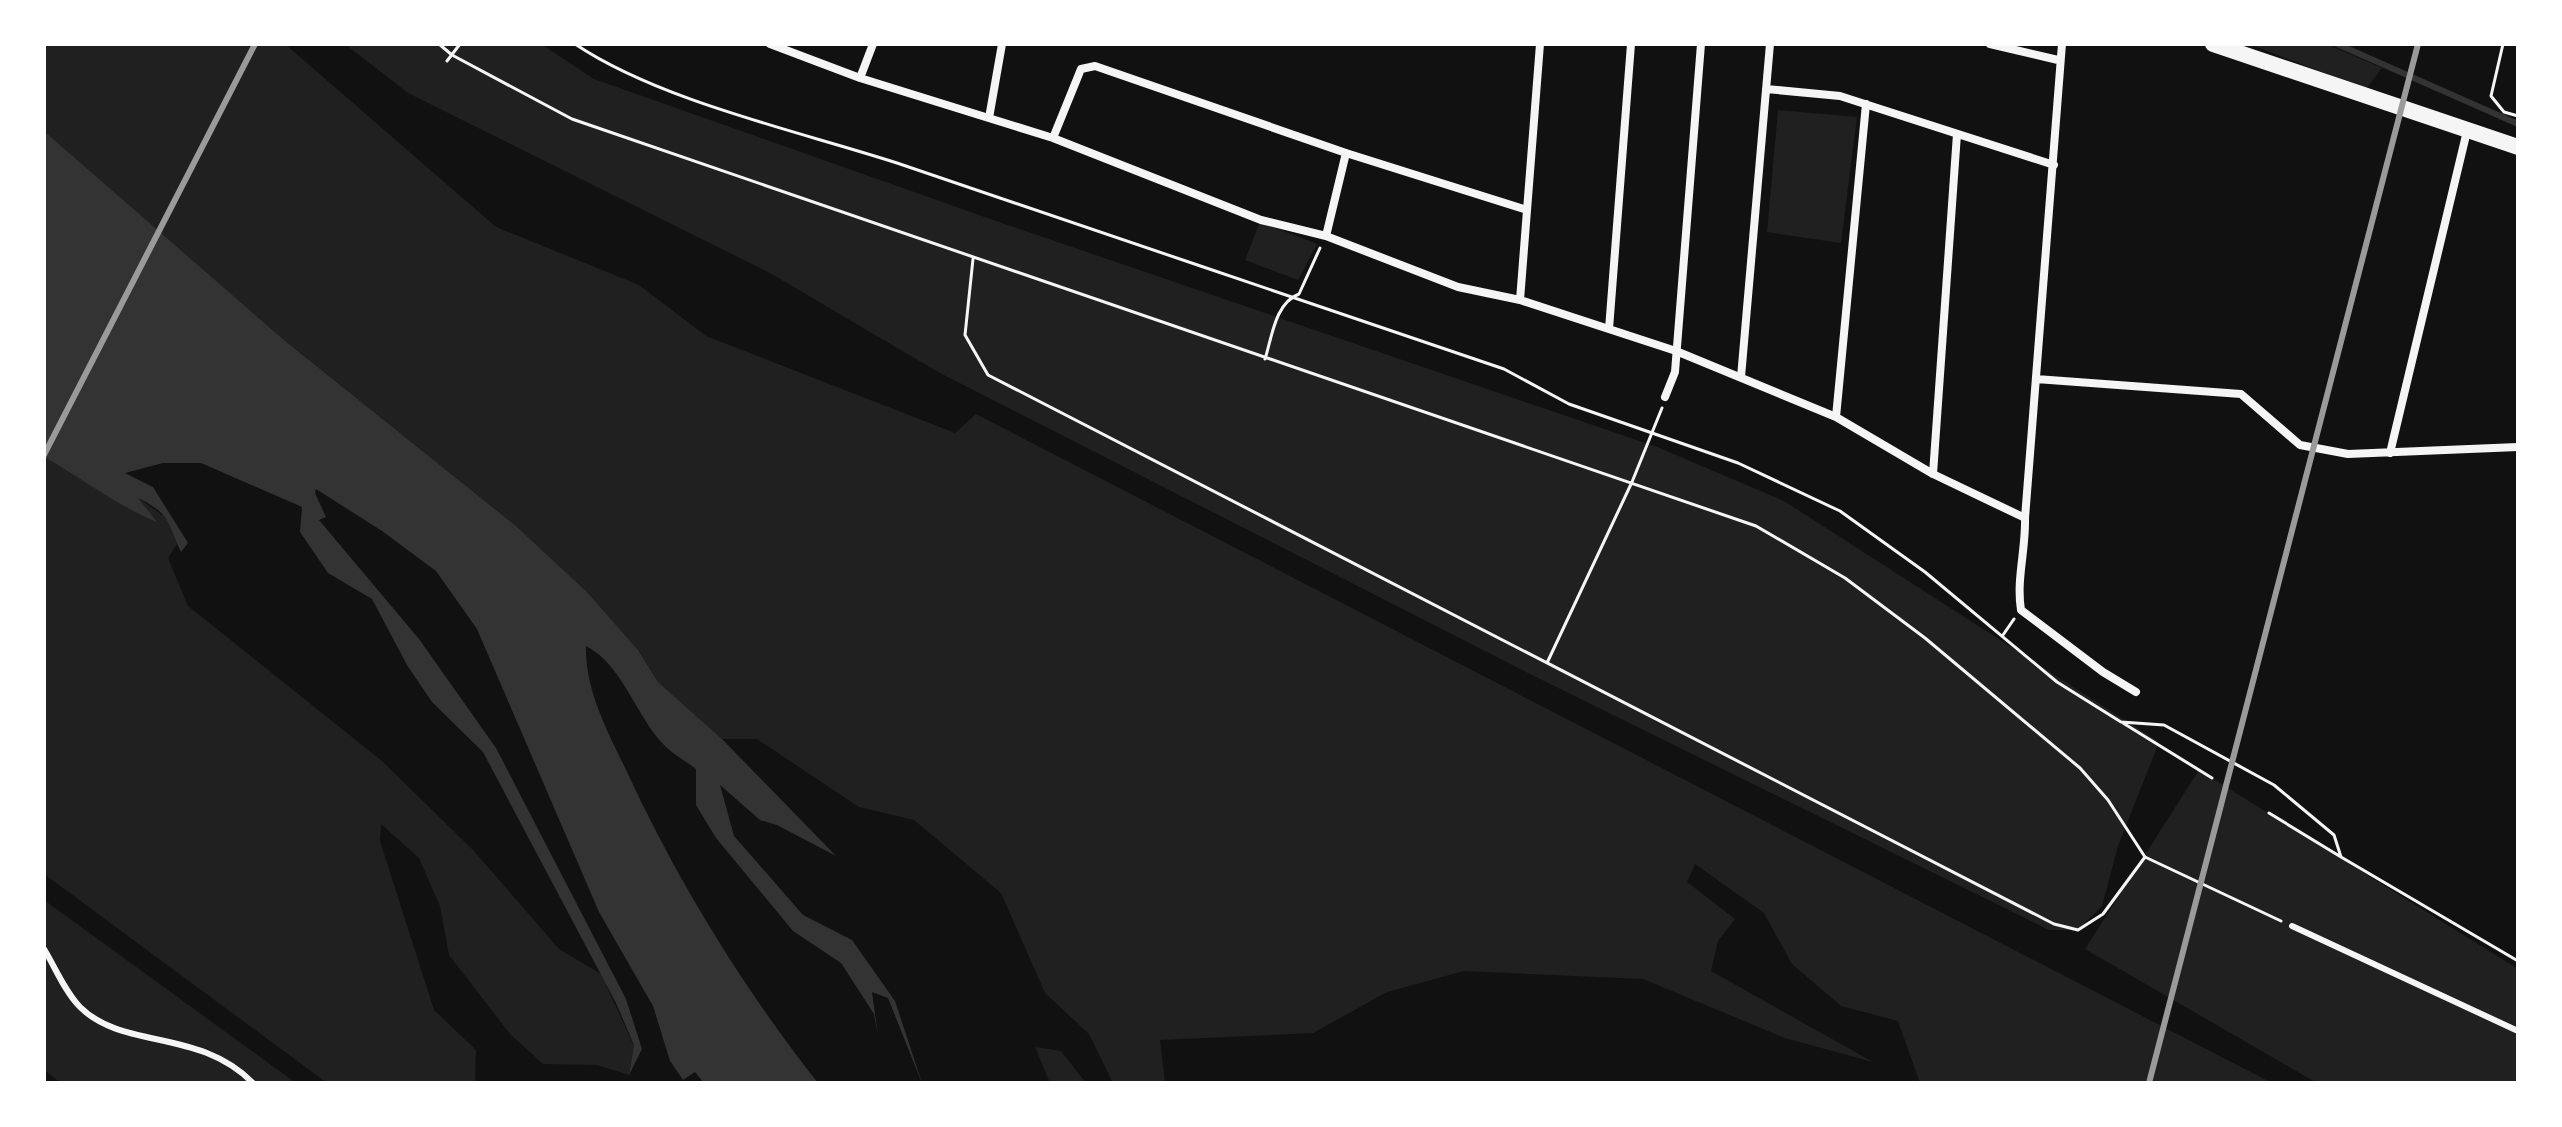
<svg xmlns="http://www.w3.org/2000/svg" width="2562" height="1127" font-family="'DejaVu Sans',sans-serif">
<rect width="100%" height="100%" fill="#111"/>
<path fill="#202020" d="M44 44H285L496 227 639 285 706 336 955 433 976 414 2272 1083H1920L1898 1021 1841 1006 1792 964 1764 913 1695 864 1687 882 1735 919 1718 941 1711 971 1873 1062 1785 1038 1643 979 1464 971 1387 992 1313 1033 1160 1040 1165 1083H1113L1089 1034 1045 993 1001 893 914 820 859 807 757 739H722L658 682 638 650 587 592 516 526 284 340 44 131Z
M345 44H541L594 79 996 221 1657 447 1784 501 2159 742 2118 846 2102 906 2078 930H2049L1532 675 938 372 770 273 408 93Z
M2249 44H2326L2382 68 2366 89Z
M1778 110 1857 117 1841 243 1767 232Z
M1260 222 1317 244 1298 280 1245 260Z
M44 457 140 504 137 497 172 522 177 544 168 558 188 606 382 761 474 851 559 949 601 974 634 1046 629 1075 597 1065 543 1064 510 1034 449 955 440 906 419 858 381 824 380 841 434 1010 476 1050 475 1083H327L44 874Z
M2199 770 2518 969V1083H2317L2085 949Z
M44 900 296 1083H61L44 1070Z
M1035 1047 1061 1051 1086 1083H1050Z"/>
<path fill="#333" d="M44 131 284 340 516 526 587 592 638 650 658 682 722 739 836 856 777 825 760 820 720 785 734 836 803 915 852 940 895 1001 922 1083 888 998 872 992 878 1036 874 1014 841 963 793 931 716 838 696 805V769C686 761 674 755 665 746 636 717 623 665 586 646 585 691 608 732 627 772 678 882 743 988 818 1083H704L695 1072 683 1080 670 1061 653 1006 599 912 477 629 436 571 382 531 316 489 315 493 326 517 319 520 419 639 496 748 626 999 642 1049 629 1075 634 1045 616 1003 483 752 432 702 407 665 372 599 328 573 300 532 302 507 201 463H163L125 473 153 487 188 543 181 552C167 522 171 514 138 498L157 522C117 506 82 478 44 457Z"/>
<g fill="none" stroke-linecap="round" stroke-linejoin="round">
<path stroke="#333" stroke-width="6" d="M2337 44 2518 124"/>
<path stroke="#f5f5f5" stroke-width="3" d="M439 44 452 55 572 119 1756 526 1845 578 1925 638 2080 768 2108 800 2145 857 2281 921
M575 44C660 101 798 131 897 163 1100 230 1301 302 1504 369L1569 404 1738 463 1840 511 1925 572 2057 682 2121 722 2164 725 2274 785 2334 835 2341 857 2518 961
M2503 44 2491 96 2504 112 2518 116
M447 61 460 44
M973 259 965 335 988 375 2054 924 2078 930 2103 914 2145 857
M1265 359C1272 337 1275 303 1299 294L1320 248
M2003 635 2014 619
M1547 663 1632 482 1662 408
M2123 723 2212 778
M2269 813 2341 857"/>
<path stroke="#f5f5f5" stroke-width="6" d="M2292 926 2518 1031
M44 949C55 967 65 992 80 1007 123 1050 199 1028 253 1083"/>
<path stroke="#f5f5f5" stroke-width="8" d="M770 44 860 78 1053 138 1261 220 1326 236 1458 287 1520 300 1676 351 1836 417 1933 474 2025 518
M1990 44 2058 60
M2062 44 2025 518C2026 549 2016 580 2021 610L2103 672 2136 692
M860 78 873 44
M1766 89 1840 96 2054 165
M989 118 1002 44
M1053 138 1081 69 1095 66 1346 153 1527 210
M1326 236 1346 153
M1520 300 1540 44
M1609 329 1631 44
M1741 377 1770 44
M2036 379 2241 394 2300 445 2348 454 2518 447
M1665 397 1675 372 1701 44
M1836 417 1866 104
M2390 453 2467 131
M1933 474 1957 134"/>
<path stroke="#f5f5f5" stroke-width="16" d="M2213 44 2518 147"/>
<path stroke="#9a9a9a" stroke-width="6" d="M44 455 255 44
M2149 1083 2418 44"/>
</g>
<rect width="2562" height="1127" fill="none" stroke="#ffffff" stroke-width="92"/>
</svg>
